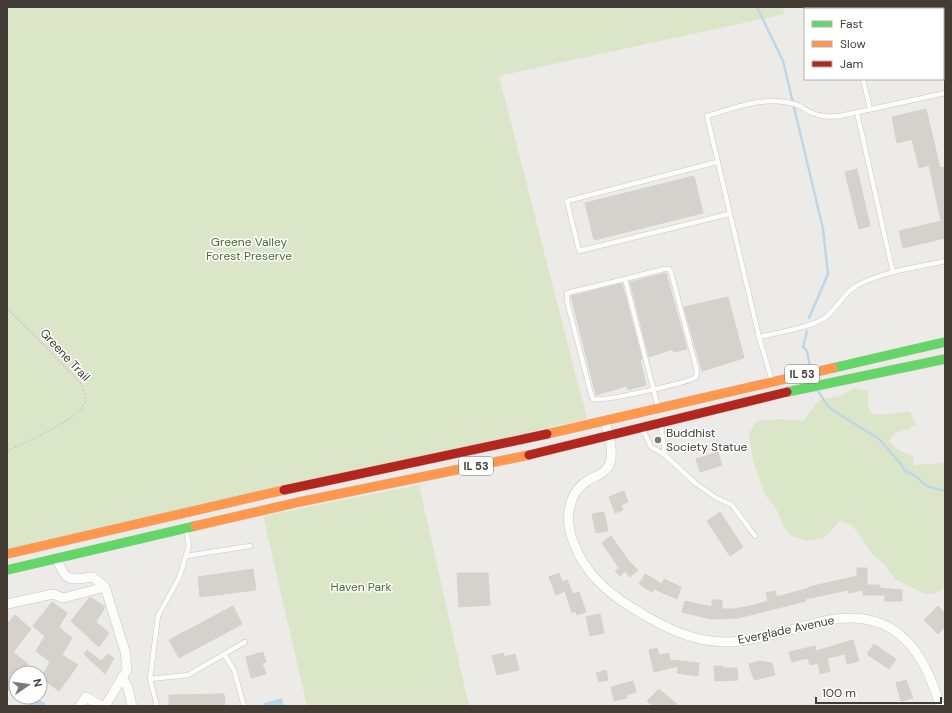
<svg xmlns="http://www.w3.org/2000/svg" width="952" height="713" font-family="'DM Sans',sans-serif">
<rect width="100%" height="100%" fill="#edebe7"/>
<path fill="#dbe6c9" d="M7 7H783L785 14 499 76 587 419 7 552Z
M855 388 868 391V404L871 413C884 417 896 412 910 412L916 424 909 429 895 433 889 442 900 451 913 456V465L945 463V587L937 593 925 594 895 579 884 564 872 554 852 525 840 521 824 538 809 541 791 536 783 526 776 508 765 495 753 461 749 434 756 421 782 419 803 421 819 400 840 396Z
M419 485 469 706H307L263 516Z"/>
<path fill="#bbd7e8" d="M30 697H34L46 704 45 706H30L26 703Z
M282 698 284 706H265L264 703Z"/>
<g fill="none" stroke-linecap="round" stroke-linejoin="round">
<path stroke="#bbd7e8" stroke-width="2.5" d="M757 7 783 61 823 229 828 274 809 318
M803 347 807 351 810 367
M803 347 807 331
M818 391 828 406 834 411 879 439 901 464 905 471 914 475 927 486 945 491"/>
</g>
<path fill="#d5d2ce" stroke="#d5d2cd" d="M926 109 940 168 945 167V238L903 248 899 231 941 221 929 165 919 168 912 139 897 143 892 117Z
M857 169 870 226 859 229 845 172Z
M694 176 703 213 594 240 585 203Z
M666 273 687 349 673 352V349L649 357 630 282Z
M620 284H622L642 359H640L646 385 628 390 627 386 596 395 571 296Z
M728 297 744 358 702 371 684 307Z
M718 452 722 465 700 472 696 459Z
M624 491 628 502 621 505 623 510 615 513 609 497Z
M604 512 608 531 596 533 592 514Z
M720 512 743 547 730 556 707 521Z
M611 536 628 560 638 570 630 577 625 571 620 576 615 571 619 568 602 543Z
M857 568H867V585H880V588L902 590V601H885V595H863V590L849 593 848 590 805 599 806 601 738 618 711 619 682 612 685 601 712 607V600H722V609H735L754 605 768 601 766 593 775 591 777 597 809 588V587L857 576Z
M253 569 256 590 200 597 198 577Z
M457 573H488L490 605 459 607Z
M559 573 562 582 567 580 573 594 579 592 586 612 577 615 576 611 572 613 565 591 556 595 549 577Z
M645 574 662 584 664 579 681 587 677 599 654 589 652 592 639 584Z
M90 597 105 607 96 622 109 633 99 647 71 621Z
M52 602 67 613 59 627 72 638 62 655 78 665 59 691 41 678 50 662 36 651 45 636 33 626Z
M233 606 242 624 179 658 169 640Z
M938 606 945 613V627L938 634 924 620Z
M600 614 604 633 590 636 586 617Z
M15 615 31 629 13 652 28 664 22 673H16V680L7 692V624Z
M853 640 859 661 847 664 845 654 827 658 830 671 820 674 818 663 810 665 808 658 792 662 789 652 815 646 816 651Z
M874 644 896 659 889 669 867 654Z
M657 648 659 655 669 653 670 660 699 663 698 676 677 673 678 666 654 672 649 650Z
M87 650 101 661 108 654 114 658 105 674 84 654Z
M263 652 266 662 262 663 266 674 251 678 246 657Z
M503 653 504 657 515 654 519 670 497 675 492 656Z
M760 661 772 663 775 675 754 680 749 664Z
M714 666H722L723 668H737L738 680 715 681Z
M606 670 608 680 599 682 596 673Z
M906 680 913 698 901 701 896 683Z
M633 681 636 692 626 695 627 698 614 701 611 687Z
M659 689 679 706H653L647 701Z
M224 694 225 706H169V695Z"/>
<g fill="none" stroke-linecap="round" stroke-linejoin="round">
<g stroke="#c9c7c3" stroke-width="5.5">
<path id="lane" d="M850 9 859 7
M863 79 870 109
M857 112 893 273
M717 162 567 201 579 251 729 214
M625 279 567 293V301L591 394 593 399C601 402 688 383 696 377L697 371 671 272 669 269H664L625 279C636 322 647 364 658 407
M759 337C775 333 814 327 826 317 838 307 843 294 856 286 883 271 916 268 945 261
M772 381 759 337 707 116C735 108 765 95 794 104 800 105 805 110 810 112 821 117 829 117 840 116L945 93
M643 430 651 447 665 455 661 425
M665 455 695 483 715 497 732 505 755 536
M186 556 250 546
M224 654 234 670 244 706
M150 679 188 675 245 642
M157 706 150 679 158 616 179 578 189 546 186 530"/>
</g>
<g stroke="#c9c7c3" stroke-width="10">
<path id="street" d="M605 421C608 434 614 450 610 463 607 473 595 476 587 481 567 494 565 520 573 541 584 572 606 592 634 609 663 627 694 643 729 642 748 642 768 635 786 631 802 627 819 621 836 619 898 611 925 654 940 706
M57 559C66 583 70 580 93 577L105 587 125 651 127 670 105 706
M7 604 53 594 63 598 105 587
M122 677 128 688 132 706
M80 706 86 697 102 706"/>
</g>
<g stroke="#cec6b7" stroke-width="10">
<path id="fast" d="M833 368 945 342
M787 392 945 359
M7 570 195 526"/>
</g>
<g stroke="#cec6b7" stroke-width="10">
<path id="slow" d="M547 434 833 368
M195 526 299 502 529 455
M7 554 284 490"/>
</g>
<g stroke="#cec6b7" stroke-width="10">
<path id="jam" d="M529 455 787 392
M284 490 547 434"/>
</g>
<path stroke="#cccac6" stroke-width="1.5" stroke-dasharray="2 2" stroke-linecap="butt" d="M7 308 72 374 82 385 86 398C82 420 27 441 7 451"/>
<use href="#lane" stroke="#fcfcfb" stroke-width="4.5"/>
<use href="#street" stroke="#fcfcfb" stroke-width="9"/>
<use href="#fast" stroke="#63d668" stroke-width="9"/>
<use href="#slow" stroke="#ff974d" stroke-width="9"/>
<use href="#jam" stroke="#b3261e" stroke-width="9"/>
</g>
<circle fill="#7e7973" stroke="#fff" stroke-width="1.5" cx="658" cy="440" r="4"/>
<g text-anchor="middle" stroke-width="3" stroke-linejoin="round" paint-order="stroke">
<g fill="#fff" stroke="#7b7672" stroke-width="1">
<rect x="785" y="365" width="34" height="18" rx="3"/>
<rect x="459" y="457" width="34" height="18" rx="3"/>
</g>
<g font-size="11" font-weight="bold" fill="#423c35">
<text x="802" y="378">IL 53</text>
<text x="476" y="470">IL 53</text>
</g>
<g font-size="12" fill="#486d2f" stroke="#fff">
<text x="249" y="246">Greene Valley<tspan x="249" dy="14">Forest Preserve</tspan></text>
<text x="361" y="591">Haven Park</text>
</g>
<g font-size="12" fill="#423c35" stroke="#fff">
<text transform="translate(65 355) rotate(47)" y="4">Greene Trail</text>
<text transform="translate(786 630) rotate(-12)" y="4">Everglade Avenue</text>
</g>
<g font-size="12" fill="#423c35" stroke="#fff" text-anchor="start">
<text x="666" y="437">Buddhist<tspan x="666" dy="14">Society Statue</tspan></text>
</g>
</g>
<rect width="952" height="713" fill="none" stroke="#423c35" stroke-width="16"/>
<rect x="804" y="8" width="140" height="72" fill="#ffffff" stroke="#b3b1ae"/>
<rect x="812" y="21" width="20" height="6" fill="#63d668" stroke="#b3b1ae"/>
<text x="840" y="28" font-size="12" fill="#423c35">Fast</text>
<rect x="812" y="41" width="20" height="6" fill="#ff974d" stroke="#b3b1ae"/>
<text x="840" y="48" font-size="12" fill="#423c35">Slow</text>
<rect x="812" y="61" width="20" height="6" fill="#b3261e" stroke="#b3b1ae"/>
<text x="840" y="68" font-size="12" fill="#423c35">Jam</text>
<g transform="translate(28 685) rotate(77)"><circle r="19" fill="#ffffff" stroke="#b3b1ae"/>
<path d="M0-3L7 15L0 10L-7 15Z" fill="#7e7973"/>
<text y="-6" font-size="11" font-weight="bold" text-anchor="middle" fill="#423c35">N</text>
</g>
<path d="M816 697v6h125v-6" fill="none" stroke="#423c35" stroke-width="2"/>
<text x="822" y="697" font-size="12" fill="#423c35" stroke="#ffffff" stroke-width="3" paint-order="stroke">100 m</text>
</svg>
